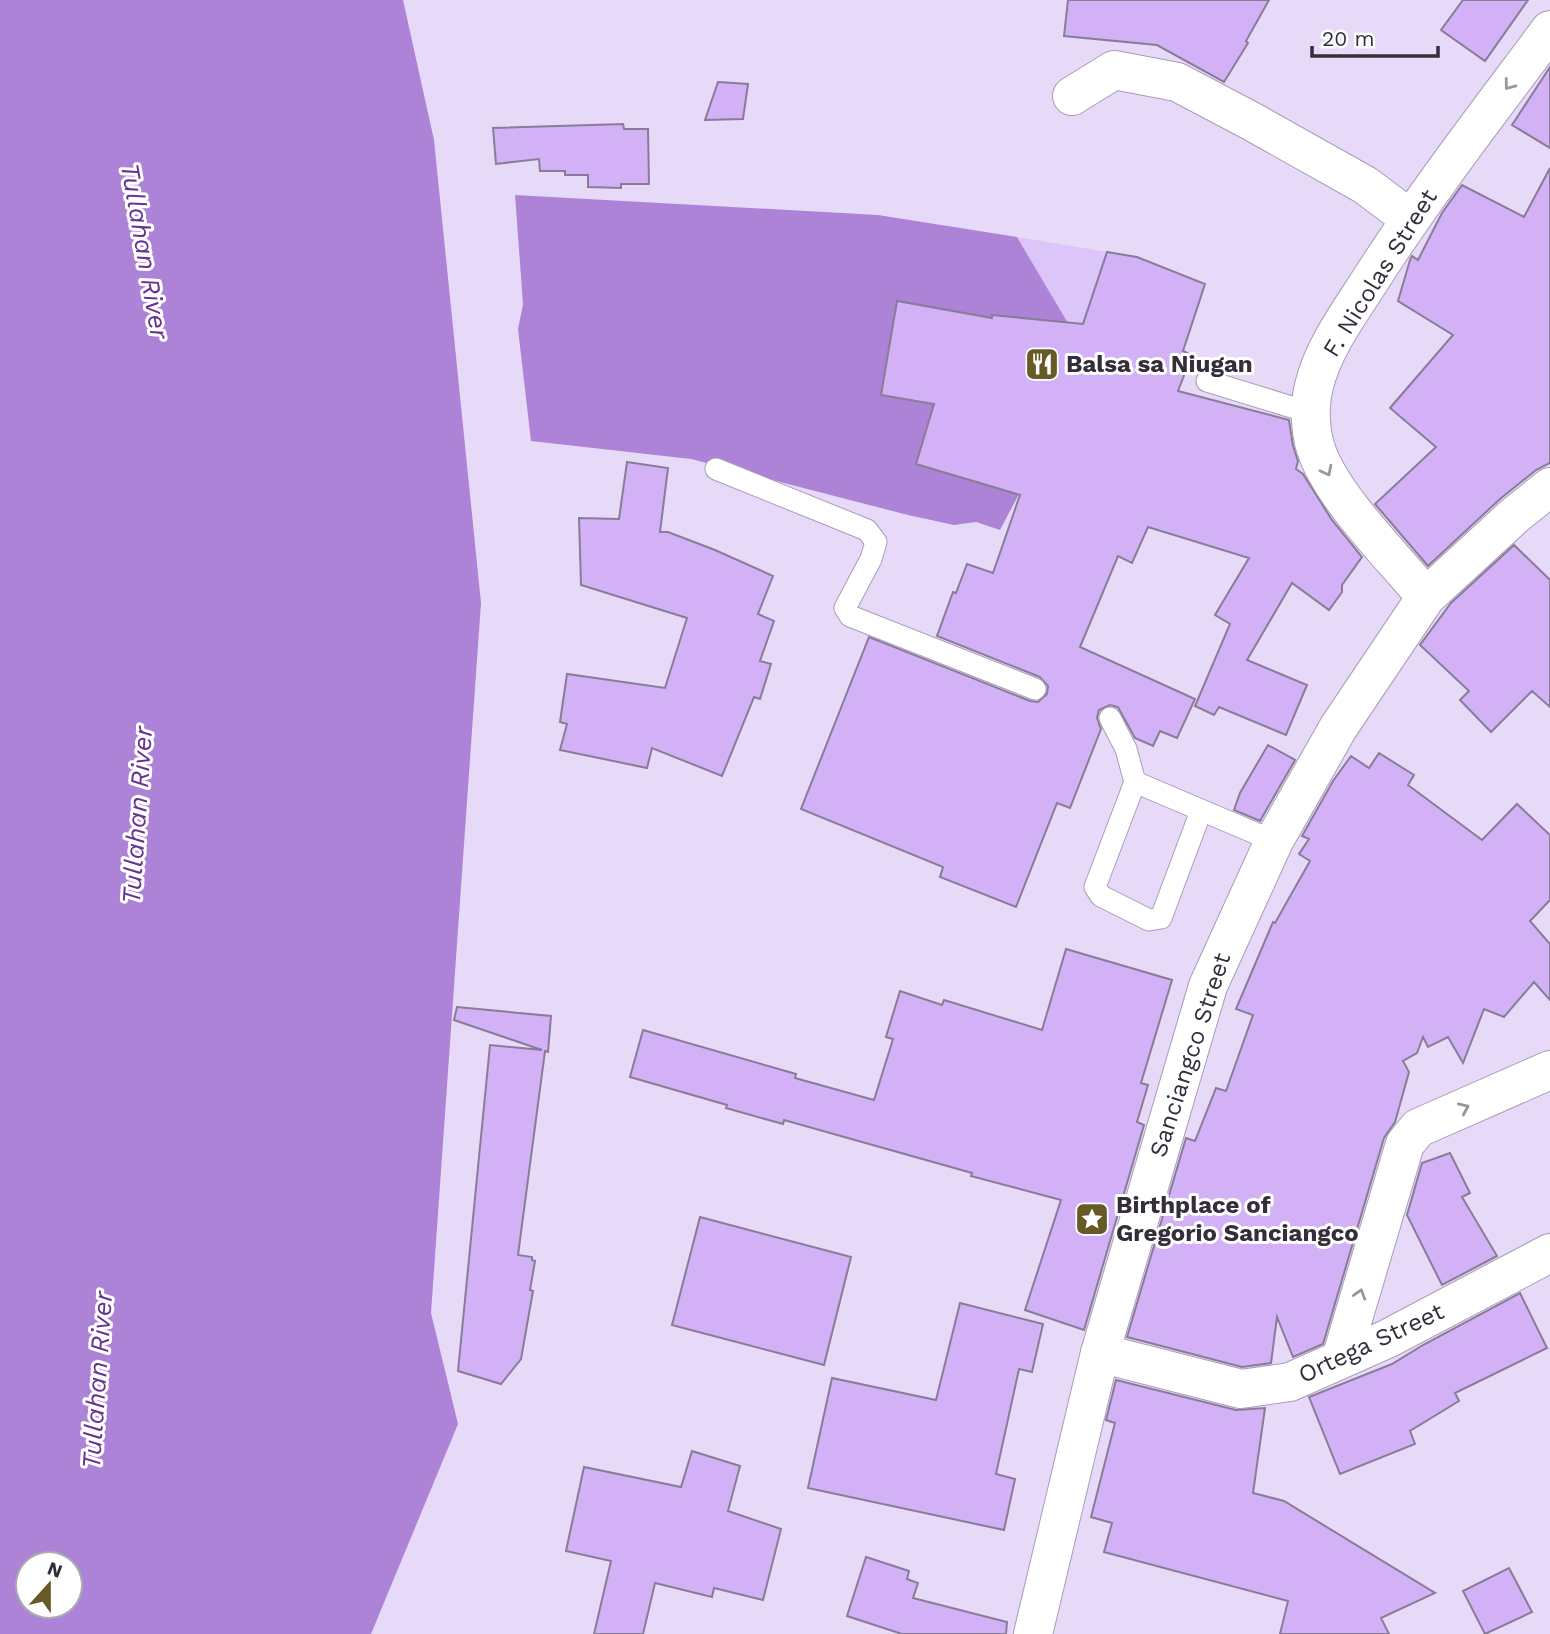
<svg xmlns="http://www.w3.org/2000/svg" width="1550" height="1634" font-family="'Work Sans',sans-serif">
<rect width="100%" height="100%" fill="#e7daf8"/>
<path fill="#dcc5f8" d="M1017 237 1107 252 1082 328 1075 335Z"/>
<path fill="#ac83d6" fill-rule="evenodd" d="M0 0H403L434 140 481 603 431 1313 458 1424 371 1634H0ZM70 1564V1606H28V1564Z
M515 195 878 215 1017 237 1075 335 1019 494 1000 530 976 522 954 525 908 515 691 459 531 441 518 329 523 304Z"/>
<path fill="#d2b1f6" stroke="#897c97" stroke-width="2" d="M1068 0H1269L1246 41 1248 43 1224 82 1157 45 1064 36Z
M1463 0H1528L1485 61 1441 30Z
M1550 67V148L1512 125Z
M718 82 748 84 743 119 705 120Z
M623 124 624 129H648L649 184H621V188L588 187V175H565V171H540L539 159 496 164 493 128Z
M1550 168V463L1536 470 1500 499 1428 566 1375 504 1436 447 1390 408 1453 335 1398 301 1410 260 1412 256 1418 260 1442 213 1462 185 1524 217Z
M1107 252 1137 257 1205 284 1183 351 1192 355 1178 391 1289 420 1293 446 1298 461 1296 469 1303 474 1332 520 1362 557 1342 585V592L1329 610 1292 583 1247 660 1307 685 1286 735 1219 707 1214 715 1195 706 1230 624 1215 615 1249 558 1148 527 1132 563 1118 556 1080 647 1195 699 1177 738 1160 731 1153 746 1135 738 1118 707 1110 705 1099 710 1097 718 1101 729 1070 808 1057 803 1016 907 940 877 943 867 801 809 869 637 1030 701 1038 702 1047 694 1048 686 1040 677 937 636 953 592 956 593 967 564 993 573 1020 495 916 464 934 404 881 395 897 301 992 318V315L1083 324Z
M627 462 668 468 660 532H668L715 550 773 576 758 614 774 621 760 661 771 664 760 699 754 697 722 776 652 748 647 768 560 750 567 724 560 722 567 674 665 688 687 618 581 585 579 518 619 519Z
M1514 545 1550 580V707L1532 691 1491 732 1460 700 1469 691 1420 645 1451 603Z
M1268 745 1295 760 1260 821 1234 810 1240 793Z
M1379 753 1414 775 1408 785 1482 840 1517 804 1550 835V900L1530 921 1550 944V1000L1534 982 1504 1017 1484 1009 1463 1063 1448 1037 1428 1047 1423 1037 1417 1053 1403 1061 1409 1072 1395 1122 1384 1138 1323 1344 1293 1357 1277 1317 1271 1363 1242 1367 1127 1337 1186 1138 1195 1141 1216 1088 1226 1091 1253 1015 1236 1009 1273 922 1275 923 1310 861 1299 854 1309 839 1302 836 1333 781 1351 756 1369 768Z
M1066 949 1172 980 1141 1083 1148 1085 1137 1122 1144 1125 1084 1330 1025 1310 1061 1200 971 1176 972 1173 784 1120 783 1124 726 1108 727 1105 630 1077 643 1030 796 1074 795 1078 874 1100 893 1039 886 1037 900 991 942 1005 944 1000 1042 1030Z
M457 1007 551 1016 548 1052 545 1051 518 1255 532 1257V1260L535 1261 530 1290 533 1291 521 1359 501 1384 458 1371 490 1045 542 1050 454 1020Z
M1450 1153 1470 1193 1462 1197 1497 1256 1442 1285 1407 1215 1422 1163Z
M700 1217 851 1257 824 1365 672 1325Z
M1520 1293 1547 1348 1455 1393 1459 1401 1410 1431 1415 1444 1340 1474 1309 1397 1392 1364 1423 1345Z
M960 1303 1043 1324 1032 1372 1019 1369 996 1474 1015 1479 1004 1530 808 1488 832 1378 936 1400Z
M1116 1380 1236 1410 1265 1408 1253 1493 1284 1501 1435 1593 1381 1618 1389 1634H1280L1288 1601 1104 1552 1112 1523 1091 1517 1115 1423 1106 1420Z
M692 1451 740 1466 728 1511 781 1529 763 1600 714 1588 712 1597 655 1583 643 1634H594L611 1561 566 1551 584 1467 681 1487Z
M866 1557 909 1571 907 1579 918 1583 913 1598 1007 1622 1006 1634H902L847 1616Z
M1509 1568 1532 1612 1485 1634 1463 1591Z"/>
<g fill="none" stroke-linecap="round" stroke-linejoin="round">
<g stroke="#a99cb8" stroke-width="23">
<path id="service" d="M1207 381 1311 413
M716 469 867 530 876 542 871 559 845 608 850 616 1035 689
M1110 718 1126 749 1135 782
M1201 811 1161 918 1149 920 1101 896 1095 887 1135 782 1274 841"/>
</g>
<g stroke="#a99cb8" stroke-width="40">
<path id="minor" d="M1072 96 1114 70 1177 82 1251 121 1365 185 1409 218
M1426 597C1394 558 1331 496 1316 449 1310 431 1309 405 1314 386 1323 348 1350 312 1371 279 1426 193 1489 112 1550 30
M1100 1353 1241 1389 1290 1382 1387 1339 1550 1253
M1341 1359 1405 1144 1418 1128 1550 1070"/>
</g>
<g stroke="#a99cb8" stroke-width="40">
<path id="secondary" d="M1033 1634 1100 1353 1208 986 1274 841 1338 728 1426 597 1514 516 1550 487"/>
</g>
<use href="#service" stroke="#fff" stroke-width="21"/>
<use href="#minor" stroke="#fff" stroke-width="38"/>
<use href="#secondary" stroke="#fff" stroke-width="38"/>
</g>
<defs><path id="oneway-chevron" d="M-2-3.5L2.5 0L-2 3.5" fill="none" stroke-width="1.6" stroke-linecap="round" stroke-linejoin="round" transform="scale(1.75)"/></defs>
<g stroke="#9a969c">
<use href="#oneway-chevron" transform="translate(1509 85) rotate(127)"/>
<use href="#oneway-chevron" transform="translate(1327 471) rotate(63)"/>
<use href="#oneway-chevron" transform="translate(1464 1108) rotate(-24)"/>
<use href="#oneway-chevron" transform="translate(1360 1294) rotate(-73)"/>
</g>
<defs>
<g id="restaurant-square" transform="scale(1.75)"><rect x="-9" y="-9" width="18" height="18" rx="4" fill="#675a27" stroke="#fff"/><path d="M-5-6h1v4h1v-4h1v4h1v-4h1v5L-1.5 .5V6h-2V.5L-5-1ZM5-6V6H3V1.5H1.5Q1.5-4 5-6Z" fill="#fff"/></g>
<g id="sight-square" transform="scale(1.75)"><rect x="-9" y="-9" width="18" height="18" rx="4" fill="#675a27" stroke="#fff"/><path d="M0-6L1.8-2.2L6-1.7L2.9 1.2L3.7 5.4L0 3.3L-3.7 5.4L-2.9 1.2L-6-1.7L-1.8-2.2Z" fill="#fff"/></g>
</defs>
<g fill-rule="evenodd">
<use href="#restaurant-square" x="1042" y="364"/>
<use href="#sight-square" x="1092" y="1219"/>
</g>
<g text-anchor="middle" stroke-width="6" stroke-linejoin="round" paint-order="stroke">
<g font-size="24" fill="#342e3a" stroke="#fff">
<text transform="translate(1380 273) rotate(-58)" y="8">F. Nicolas Street</text>
<text transform="translate(1190 1055) rotate(-72)" y="8">Sanciangco Street</text>
<text transform="translate(1371 1343) rotate(-25)" y="8">Ortega Street</text>
</g>
<g font-size="24" font-weight="bold" fill="#342e3a" stroke="#fff" text-anchor="start">
<text x="1066" y="372">Balsa sa Niugan</text>
<text x="1116" y="1213">Birthplace of<tspan x="1116" dy="28">Gregorio Sanciangco</tspan></text>
</g>
<g font-size="26" font-style="italic" fill="#673194" stroke="#fff">
<text transform="translate(145 251) rotate(80)" y="9">Tullahan River</text>
<text transform="translate(137 815) rotate(-86)" y="9">Tullahan River</text>
<text transform="translate(97 1380) rotate(-86)" y="9">Tullahan River</text>
</g>
</g>
<g transform="translate(49 1585) rotate(21)"><circle r="33" fill="#ffffff" stroke="#aeabb0" stroke-width="2"/>
<path d="M0-5L12 26L0 18L-12 26Z" fill="#675a27"/>
<text y="-10" font-size="19" font-weight="bold" text-anchor="middle" fill="#342e3a">N</text>
</g>
<path d="M1312 46v10h126v-10" fill="none" stroke="#342e3a" stroke-width="3.5"/>
<text x="1322" y="46" font-size="21" fill="#342e3a" stroke="#ffffff" stroke-width="5" paint-order="stroke">20 m</text>
</svg>
